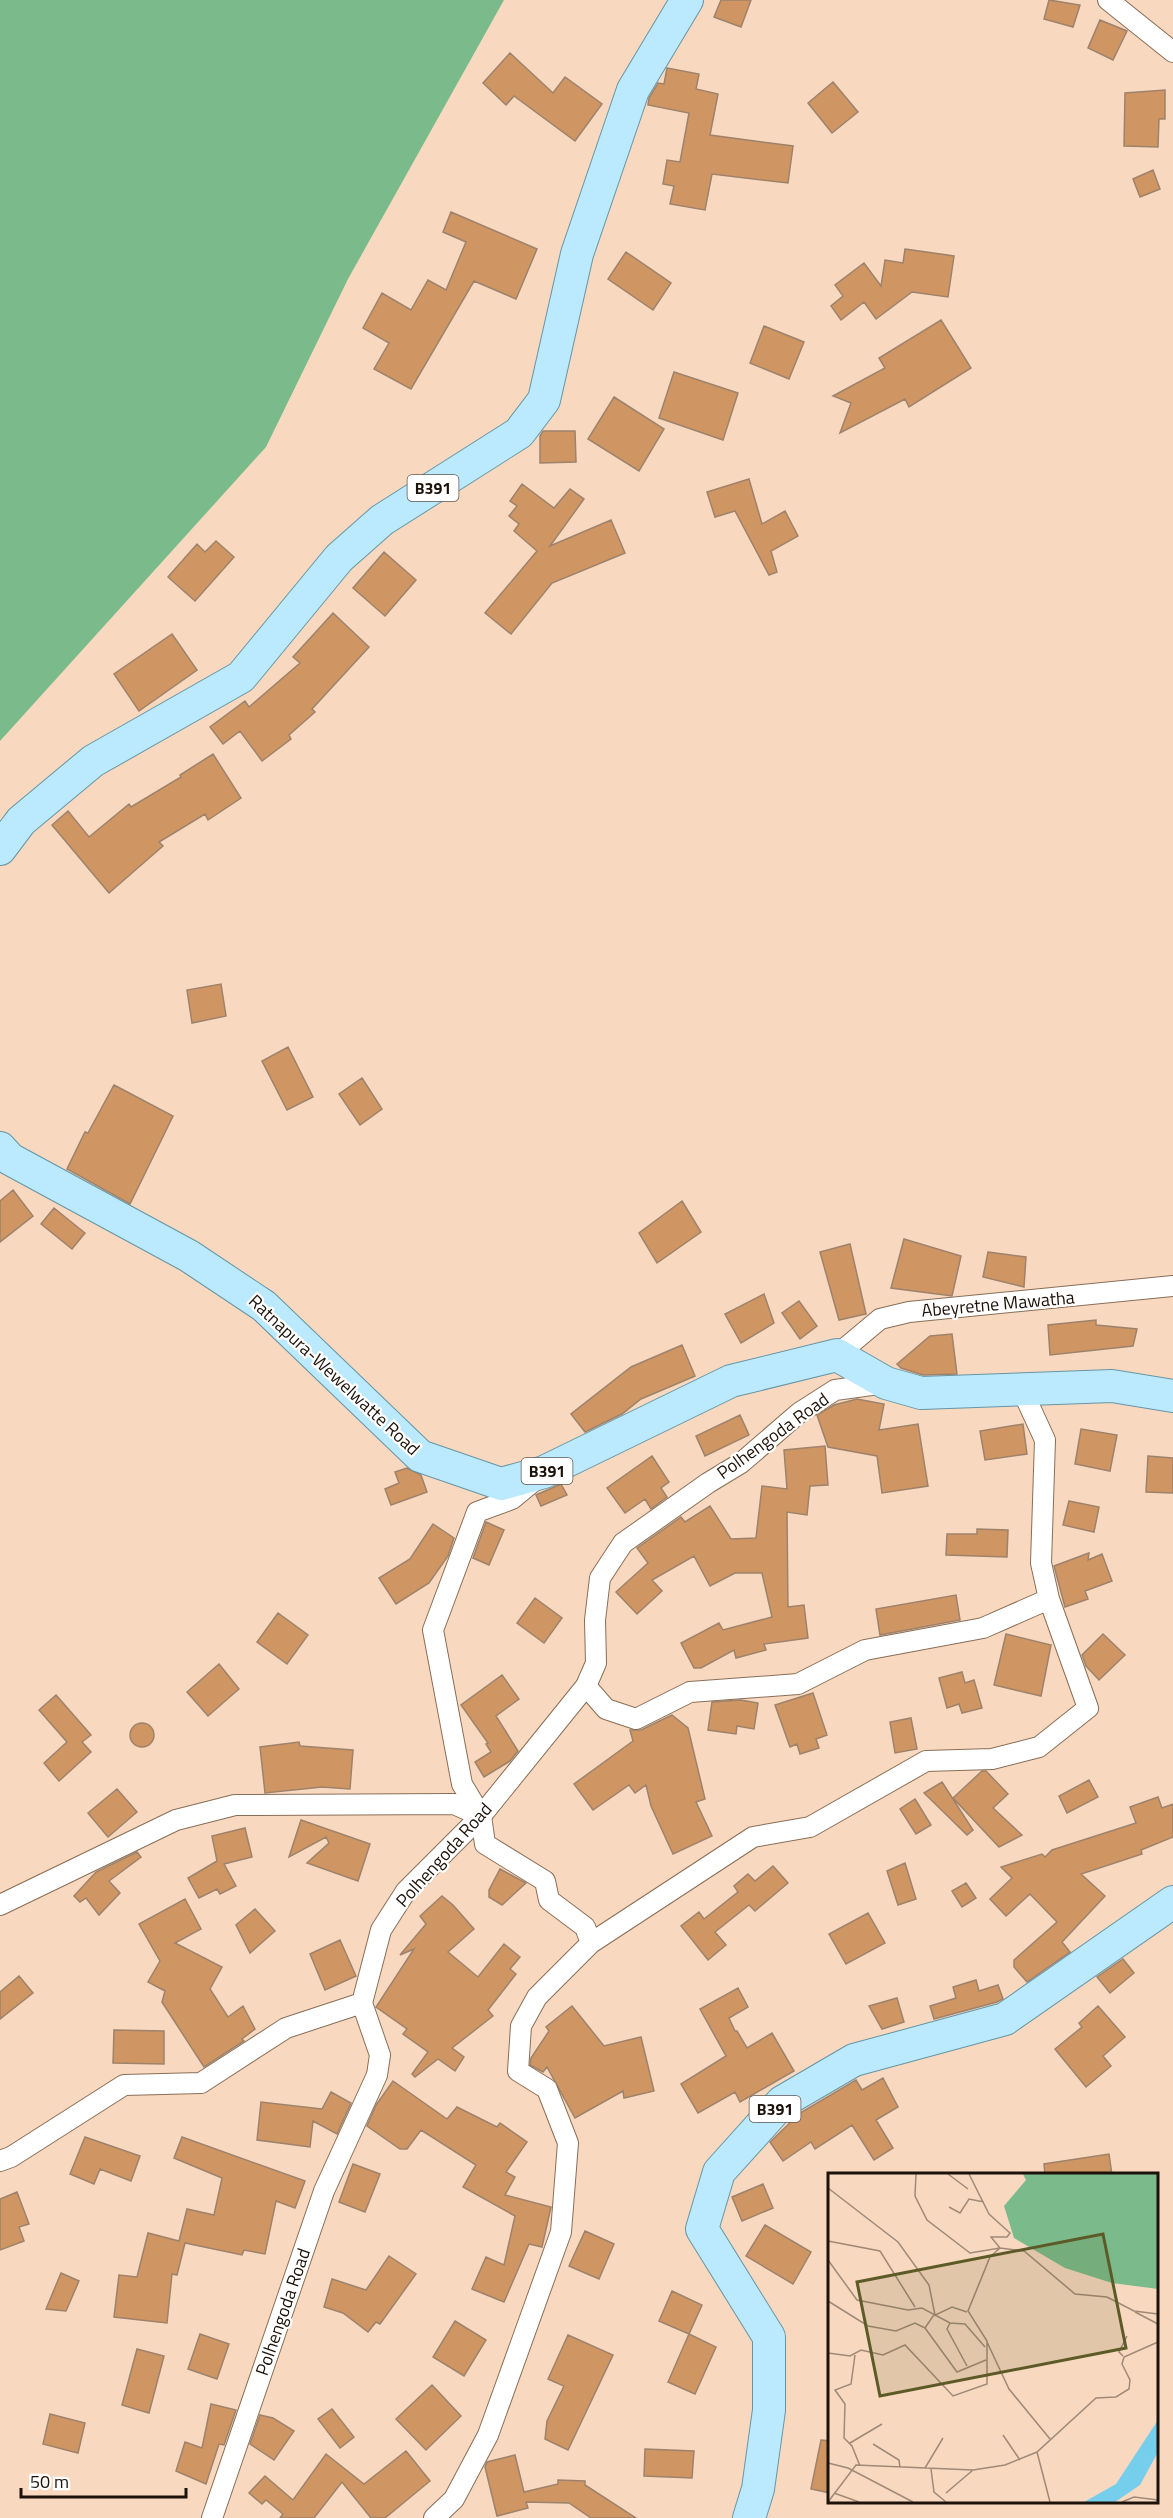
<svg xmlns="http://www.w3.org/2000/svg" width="1173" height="2518" font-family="'Titillium Web',sans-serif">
<rect width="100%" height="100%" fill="#f8d9c0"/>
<path fill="#7bbb8b" d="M0 0H504L348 279 266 447 0 741Z"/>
<path fill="#cf9664" stroke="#9e826b" stroke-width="1.5" d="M721 0H751L741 27 714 17Z
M1049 0 1080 5 1073 27 1044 19Z
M1100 20 1127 31 1113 60 1088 48Z
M510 53 553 93 565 77 602 104 575 141 514 96 506 105 483 83Z
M667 68 699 74 696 89 718 94 710 135 793 146 788 183 712 174 705 210 670 204 674 186 663 184 667 160 680 162 689 113 648 105 649 98 658 83 664 84Z
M833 82 858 112 832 133 808 103Z
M1165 90V119H1159L1158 147 1124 146 1125 93Z
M1153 170 1160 189 1140 197 1133 179Z
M451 212 537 249 516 299 474 281 411 389 374 369 389 343 363 328 382 293 411 310 428 280 446 290 466 242 443 232Z
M905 249 954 256 948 297 912 292 876 319 864 302 841 320 831 306 843 296 835 285 864 263 881 286 885 260 903 263Z
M626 252 671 283 653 310 608 279Z
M941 320 971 368 909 407 905 399 840 433 851 403 833 396 885 368 879 358Z
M764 326 804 342 789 379 750 363Z
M674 372 738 393 723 440 659 418Z
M614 397 664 429 639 471 588 439Z
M543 431H575L576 462 540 463V436Z
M749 479 762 524 785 511 798 536 771 551 777 572 769 575 735 511 715 517 707 492Z
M522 484 554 508 570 489 584 499 550 546 611 520 625 553 552 583 511 634 485 613 537 551 514 531 519 524 509 516 517 506 510 501Z
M216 541 234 557 195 601 168 577 197 544 205 552Z
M384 552 416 580 385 616 353 588Z
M333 613 369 647 312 709 315 712 289 735 291 739 262 761 240 731 223 744 210 727 245 701 249 707 300 663 293 657Z
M172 634 197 670 139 711 114 674Z
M213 754 241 798 208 820 205 814 159 842 163 846 109 893 52 825 68 811 89 837 129 804 131 807 181 777 180 775Z
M221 984 226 1016 192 1023 187 990Z
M288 1047 313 1097 287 1110 262 1061Z
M362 1078 382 1109 360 1125 339 1094Z
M114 1085 173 1116 130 1204 67 1169 85 1132 88 1133Z
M13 1190 33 1216 0 1242V1201Z
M682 1201 701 1232 657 1263 639 1233Z
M54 1208 85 1233 72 1249 41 1224Z
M904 1239 961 1256 952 1296 891 1288Z
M850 1244 866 1314 839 1320 820 1252Z
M988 1252 1026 1257 1024 1287 983 1277Z
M764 1294 774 1323 741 1343 725 1314Z
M799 1301 817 1326 800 1339 782 1313Z
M1096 1320V1325L1137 1329 1133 1346 1050 1355 1048 1325Z
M952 1334 957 1374 923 1375 901 1368 897 1364 930 1336Z
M682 1345 695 1376 641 1399 622 1414 585 1432 571 1414 631 1367Z
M857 1399 884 1404 879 1430 918 1424 928 1486 882 1493 877 1456 828 1447 817 1415 834 1405Z
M740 1415 749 1435 705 1456 696 1436Z
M1023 1424 1027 1454 985 1460 980 1431Z
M1081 1429 1117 1435 1110 1471 1075 1464Z
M825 1446 828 1485 810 1486 807 1515 787 1512 788 1607 804 1605 808 1638 764 1644 766 1650 736 1658 734 1650 701 1668H694L681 1643 719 1623 723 1630 772 1617 762 1573H735L710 1586 694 1556 652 1580 662 1591 637 1614 616 1592 648 1563 637 1548 681 1517 685 1522 710 1506 731 1539 756 1538 762 1486 787 1489 784 1450Z
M652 1456 669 1482 661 1488 667 1497 651 1509 645 1499 625 1513 607 1488Z
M1148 1456 1173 1458V1493L1146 1492Z
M407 1468 421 1475 427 1492 391 1505 385 1489 399 1483 395 1472Z
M561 1484 567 1495 541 1506 536 1495Z
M1069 1501 1099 1507 1094 1532 1063 1525Z
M486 1522 504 1530 489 1565 473 1558Z
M433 1524 454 1538 448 1556 429 1583 396 1604 379 1578 410 1559Z
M977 1529 1008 1530 1007 1557 946 1555 947 1534H977Z
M1089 1553 1088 1560 1102 1554 1112 1581 1085 1591 1088 1599 1065 1607 1054 1566Z
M956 1595 960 1620 880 1635 876 1609Z
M535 1598 562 1618 544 1643 517 1623Z
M278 1613 308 1635 287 1664 257 1642Z
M1006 1634 1051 1645 1041 1696 994 1685Z
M1103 1634 1125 1655 1099 1680 1086 1666 1082 1655Z
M219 1664 239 1689 208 1716 187 1692Z
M962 1672 965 1683 974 1680 982 1708 962 1713 959 1704 947 1708 939 1678Z
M502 1675 519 1699 496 1716 518 1751 510 1761 484 1777 475 1762 491 1752 486 1744 488 1743 461 1705Z
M813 1693 827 1735 816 1739 819 1748 800 1754 797 1744 790 1747 775 1705Z
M56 1695 91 1735 82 1742 91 1752 59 1781 44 1763 67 1742 39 1710Z
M741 1700 758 1703 754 1729 737 1726 736 1734 708 1730 712 1702Z
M672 1715 688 1728 705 1799 696 1802 712 1836 673 1854 651 1806 646 1785 635 1793 629 1785 593 1810 574 1784 633 1741 630 1730H641Z
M911 1718 917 1749 895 1753 890 1722Z
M130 1735a12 12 0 1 1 24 0a12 12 0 1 1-24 0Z
M299 1742 300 1746 353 1750 350 1789 322 1787 265 1793 260 1747Z
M982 1771H986L1008 1794 993 1808 1022 1835 999 1847 953 1798Z
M1089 1780 1098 1797 1067 1813 1059 1796Z
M942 1782 973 1830 967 1835 924 1793Z
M117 1789 137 1812 108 1837 88 1813Z
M1158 1797 1162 1808 1173 1804V1837L1141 1850 1142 1854 1081 1874 1105 1896 1062 1942 1070 1952 1027 1982 1014 1967V1960L1057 1922 1030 1894 1006 1916 990 1899 1012 1878 1001 1867 1042 1854 1045 1857 1052 1850 1136 1823 1130 1807Z
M915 1799 931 1825 916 1834 900 1809Z
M301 1820 370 1844 358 1881 307 1863 329 1843 326 1837 289 1857Z
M245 1828 252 1857 224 1864 236 1886 220 1894 217 1889 199 1898 188 1878 217 1861 212 1836Z
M137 1852 141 1857 109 1881 120 1893 99 1915 86 1898 80 1902 74 1896 96 1872Z
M905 1863 916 1899 898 1905 887 1871Z
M773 1866 788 1883 755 1911 749 1905 715 1932 726 1945 708 1960 681 1926 699 1912 704 1919 738 1892 734 1886 748 1874 755 1881Z
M500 1869 526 1883 502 1905 489 1897V1890Z
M966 1883 976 1898 962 1907 952 1891Z
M442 1896 453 1905 474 1929 448 1952 478 1977 504 1944 520 1957 510 1969 516 1974 488 2010 493 2016 452 2048 464 2057 455 2071 438 2059 415 2077 412 2074 428 2052 403 2034 407 2029 376 2007 414 1949 400 1955 426 1924 420 1916Z
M185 1899 201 1929 175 1943 222 1967 210 1989 228 2017 243 2006 255 2029 242 2039 244 2041 204 2067 162 2002 165 1991 148 1982 160 1961 139 1924Z
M255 1909 275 1931 250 1953 236 1925Z
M868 1913 885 1943 846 1964 829 1934Z
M340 1940 356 1976 325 1990 310 1954Z
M1123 1959 1134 1973 1110 1993 1097 1977Z
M19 1976 33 1993 0 2019V1992Z
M976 1980 979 1991 998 1985 1003 1999 997 2002 934 2019 930 2006 956 1998 953 1987Z
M738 1988 748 2007 729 2018 735 2031H737L747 2048 772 2033 794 2071 740 2102 735 2092 698 2113 681 2084 726 2056 700 2009Z
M897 1998 904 2022 882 2029 869 2006Z
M572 2006 604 2046 641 2037 654 2091 624 2098 623 2091 575 2118 547 2067 543 2072 530 2065 531 2058 549 2031 546 2027Z
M1098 2006 1125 2037 1103 2056 1111 2066 1086 2087 1055 2049 1082 2027 1079 2023Z
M114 2030 164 2031V2064L113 2063Z
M883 2078 898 2107 876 2120 893 2148 874 2160 852 2125 815 2149 811 2142 783 2161 770 2142 800 2113 856 2080 862 2090Z
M393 2081 447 2119 457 2107 497 2127 500 2123 527 2142 506 2172 515 2177 505 2195 551 2207 542 2247 529 2244 504 2302 472 2289 486 2257 504 2265 515 2216 463 2187 476 2165 421 2130 407 2149H400L367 2126 376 2105Z
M331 2092 351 2103 337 2134 313 2121 310 2147 257 2140 261 2102 322 2109Z
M85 2137 140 2156 131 2181 100 2169 94 2184 70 2174Z
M182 2137 305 2181 295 2208 276 2201 265 2254 244 2250 242 2255 185 2243 177 2275 172 2274 167 2323 114 2317 119 2275 137 2277 148 2233 179 2241 187 2209 214 2215 222 2178 174 2158Z
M1109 2154 1112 2175H1045L1044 2164Z
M353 2164 380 2174 365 2212 339 2202Z
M763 2184 773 2208 742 2221 732 2197Z
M17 2192 29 2224 19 2227 24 2241 0 2250V2199Z
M765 2225 811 2252 793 2284 746 2256Z
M585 2231 614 2244 599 2279 569 2266Z
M389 2256 416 2274 380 2324 376 2322 368 2332 343 2313 324 2307 332 2279 366 2290Z
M61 2273 79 2281 66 2311 46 2309Z
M672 2291 702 2305 689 2334 659 2321Z
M455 2321 486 2340 464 2376 433 2357Z
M200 2334 229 2344 217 2379 188 2369Z
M689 2334 716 2347 695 2394 668 2382Z
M568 2335 613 2355 568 2450 545 2439 547 2421 564 2386 548 2379Z
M137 2349 164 2356 149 2413 122 2405Z
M432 2385 461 2416 426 2450 396 2419Z
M211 2404 236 2410 224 2445 219 2444 206 2484 176 2471 185 2442 202 2448Z
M332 2409 354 2437 340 2448 318 2419Z
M50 2414 85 2423 78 2453 43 2444Z
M260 2415 273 2418 294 2431 274 2460 250 2444Z
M821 2440 830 2441V2493L811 2489Z
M645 2449 694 2451 692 2478 644 2476Z
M406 2451 430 2481 385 2518H371L342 2482 314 2518H280L283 2514 266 2500 262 2504 249 2493 265 2476 293 2500 326 2454 364 2484Z
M515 2455 524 2492 558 2484V2480L585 2481V2485L636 2518H591L569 2503 526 2502 528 2508 497 2516 485 2467 487 2462Z"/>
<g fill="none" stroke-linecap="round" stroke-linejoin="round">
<g stroke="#896e57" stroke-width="22">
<path id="minor" d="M1108 0 1173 52
M837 1355 880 1319 909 1312 1173 1286
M586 1686 606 1709 636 1719 690 1692 798 1684 865 1650 983 1628 1049 1599
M0 1905 176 1820 235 1805 454 1804 481 1816
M591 1943 753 1837 810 1827 926 1761 992 1759 1039 1747 1088 1708 1049 1599 1041 1563 1045 1440 1022 1390
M0 2161 11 2157 124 2085 201 2083 286 2028 362 2003
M212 2518 324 2191 377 2075 380 2055 362 2003 381 1930 406 1891 481 1816 586 1686 596 1663 595 1620 600 1578 623 1543 708 1483 741 1463 799 1413 835 1390 886 1383
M434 2518 454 2499 488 2435 561 2232 568 2143 547 2089 518 2071 521 2026 537 1997 591 1943 585 1927 549 1900 545 1881 485 1844 481 1816 462 1784 433 1630 477 1512 512 1499 535 1480"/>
</g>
<g stroke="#6695a6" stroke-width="34">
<path id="primary" d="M0 849 21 821 93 761 241 677 339 558 382 520 519 433 544 400 577 254 633 90 687 0
M0 1148 10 1159 189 1256 264 1306 420 1456 501 1484 544 1472 731 1381 837 1355 886 1383 921 1393 1112 1386 1173 1396
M749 2518 758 2489 769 2410V2337L702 2229 719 2172 782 2102 854 2060 1005 2019 1173 1902"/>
</g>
<use href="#minor" stroke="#fff" stroke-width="20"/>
<use href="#primary" stroke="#bbe9fd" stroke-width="32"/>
</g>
<g text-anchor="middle" stroke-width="4.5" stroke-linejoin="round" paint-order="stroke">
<g fill="#fff" stroke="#615953" stroke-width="1.5">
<rect x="407.5" y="475" width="51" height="26" rx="4.5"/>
<rect x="521.5" y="1458" width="51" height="26" rx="4.5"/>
<rect x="749.5" y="2096" width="51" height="26" rx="4.5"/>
</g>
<g font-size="16" font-weight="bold" fill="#1d1209">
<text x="433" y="494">B391</text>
<text x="547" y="1477">B391</text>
<text x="775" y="2115">B391</text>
</g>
<g font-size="18" fill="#1d1209" stroke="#fff">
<text transform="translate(998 1304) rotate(-5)" y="6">Abeyretne Mawatha</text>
<text transform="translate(334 1375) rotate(43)" y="6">Ratnapura-Wewelwatte Road</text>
<text transform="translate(773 1436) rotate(-36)" y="6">Polhengoda Road</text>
<text transform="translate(444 1855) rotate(-48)" y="6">Polhengoda Road</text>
<text transform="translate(283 2312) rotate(-71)" y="6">Polhengoda Road</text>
</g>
</g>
<g transform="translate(828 2173)">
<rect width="330" height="330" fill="#f8d9c0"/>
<path d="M195 1H330V116L284 110 237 95 186 65 176 33 198 7Z" fill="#7bbb8b"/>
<path d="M330 247V279L312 312 287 329H256L288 311Z" fill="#76ceed"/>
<path fill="none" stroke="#a08977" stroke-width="1.5" d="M88 1 87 23 99 47 142 80 172 75M120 1 140 16M141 1 161 41 182 60 179 64H163L172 75M0 15 70 69 101 112 107 142M121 34 132 40 141 26 156 29M0 68 52 78 87 134M0 87 29 127 80 137 94 135 122 150 137 151 157 174M0 128 40 153 68 158 87 150 97 155 105 143 124 134 139 139M307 139 330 151M122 150 119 156 139 193M97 155 129 199 158 187M159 169 181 216 222 266M0 180 22 183 33 177 55 182 77 172 125 223 159 211V168L140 138 162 84 172 75 196 78 247 121 279 124 306 138 330 141M27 182 23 211 7 217 17 231 16 265 24 273 32 293M295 183 291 179 299 163M175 262 192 287M22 270 54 251M45 271 71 287 72 294M209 279 222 329M0 290 20 295 85 329M97 295 115 265M103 296 106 319 118 329M6 320 31 329M118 320 145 297M0 329 28 292 145 297 177 292 209 279 268 225 288 224 301 216 302 207 294 191 296 184 330 169M294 329 306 324 330 327"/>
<path fill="#5c5b27" fill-opacity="0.15" stroke="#5c5b27" stroke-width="3" d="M275 61 298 175 52 223 29 109Z"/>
<rect width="330" height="330" fill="none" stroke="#1d1209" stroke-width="3"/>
</g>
<path d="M21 2488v9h165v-9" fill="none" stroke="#1d1209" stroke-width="3"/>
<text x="30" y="2488" font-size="18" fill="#1d1209" stroke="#ffffff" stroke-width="4.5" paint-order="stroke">50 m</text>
</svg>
